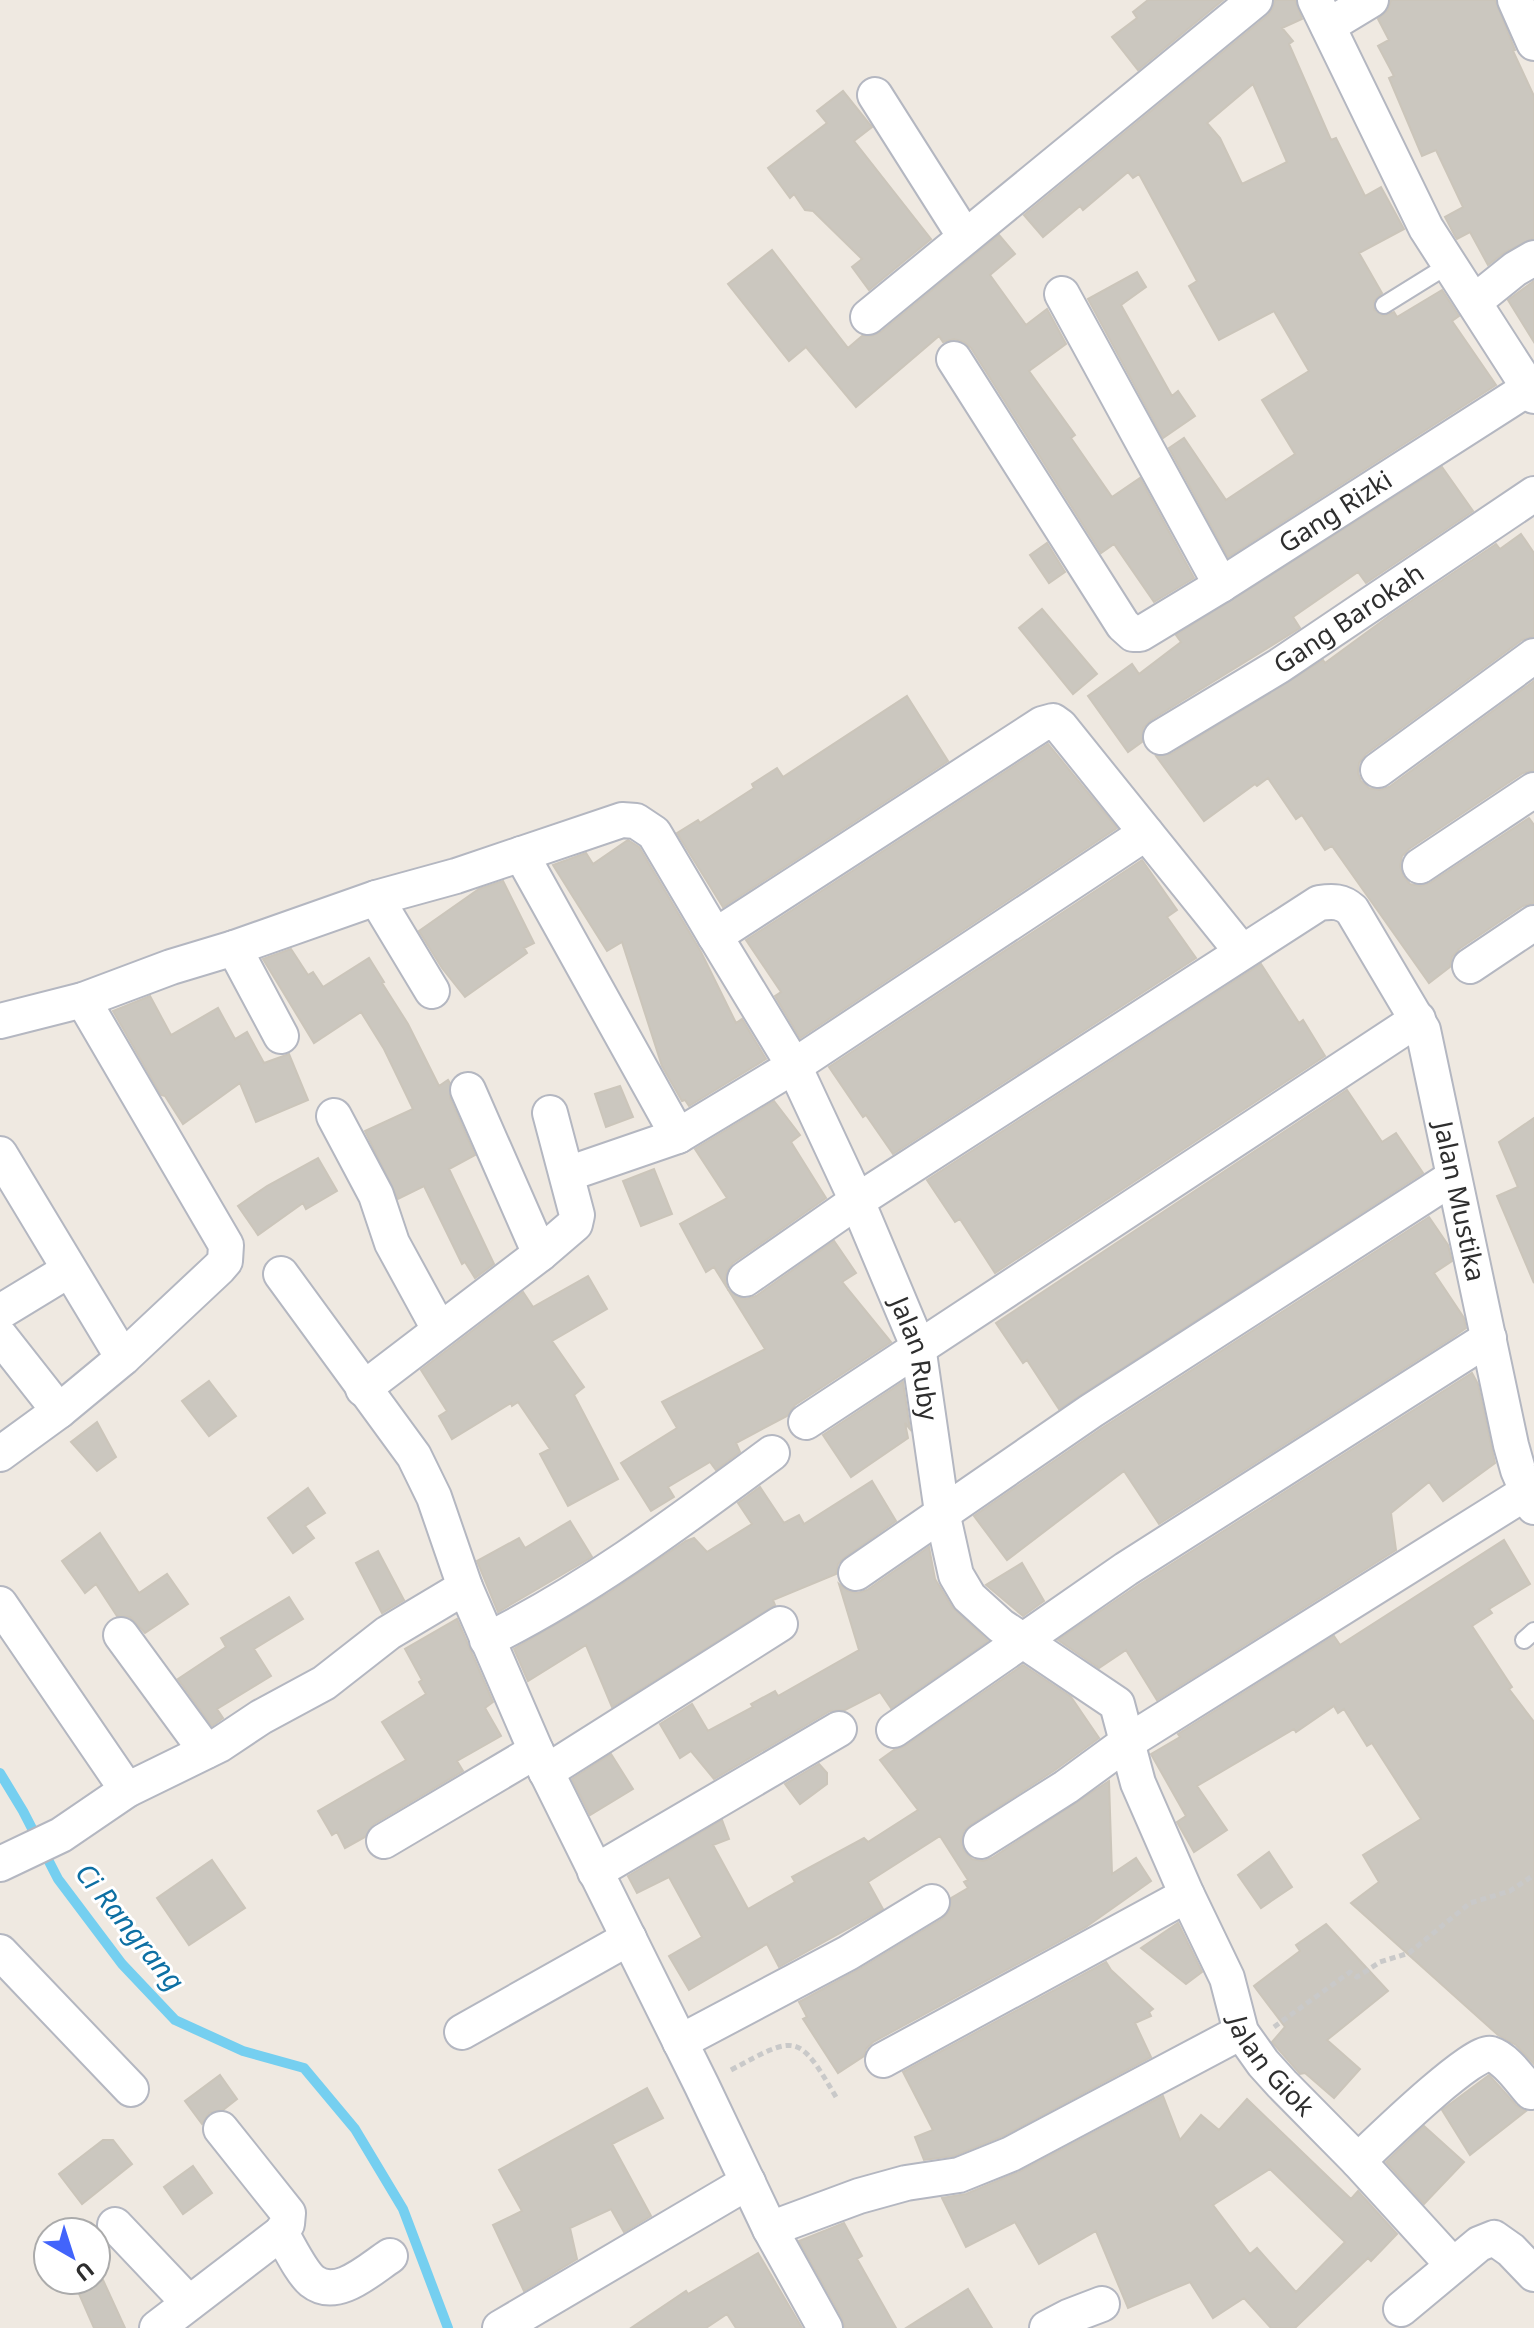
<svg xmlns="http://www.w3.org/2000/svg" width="1534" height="2328" font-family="'Noto Sans',sans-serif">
<rect width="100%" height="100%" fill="#efe9e1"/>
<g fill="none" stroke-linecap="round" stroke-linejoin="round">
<path stroke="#75cff0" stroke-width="10" d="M0 1773 23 1811 58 1879 122 1964 175 2020 243 2051 304 2068 355 2129 403 2209 448 2328"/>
</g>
<path fill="#cbc7bf" stroke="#cbc5ba" stroke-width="2" fill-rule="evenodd" d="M1148 0H1223L1138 70 1112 37 1137 18 1133 12Z
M1275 0H1295L1302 19 1282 28 1293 41 1289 44 1331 140 1336 138 1365 196 1381 187 1404 229 1359 253 1382 293 1374 301V310L1384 316 1394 312 1397 317 1442 290 1459 316 1452 321 1496 385 1228 557 1169 448 1184 438 1226 500 1295 454 1262 400 1309 371 1274 311 1219 340 1189 286 1197 281 1139 174 1133 178 1128 172 1083 210 1080 206 1043 237 1024 215 1268 15 1273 8ZM1253 84 1287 162 1242 184 1220 138 1207 123Z
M1391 0H1495L1515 50 1513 51 1534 96V238L1505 252 1488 265 1470 232 1457 239 1455 236 1445 217 1463 207 1436 150 1422 156 1389 78 1394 76 1378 46 1389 40 1378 19 1388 10Z
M843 91 872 127 854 141 931 239 869 290 852 267 862 259 813 211 805 210 794 194 790 198 768 168 827 123 817 111Z
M999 235 1015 254 990 275 1026 325 1047 309 1066 344 1029 371 1075 435 1071 438 1112 497 1140 478 1194 578 1154 602 1114 544 1101 553 971 348 964 342 954 339 943 342 939 336 856 407 806 347 789 361 728 284 772 250 848 348 862 336H872L881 332Z
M1137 272 1146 287 1121 305 1172 396 1178 391 1195 416 1163 438 1088 299Z
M1534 281V342L1508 300Z
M1442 467 1473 511 1366 583 1358 572 1293 617 1300 628 1151 720 1143 728 1142 742 1128 752 1088 696 1132 664 1139 674 1181 642 1176 635Z
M1521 534 1534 553V636L1522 640 1366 754 1359 763 1358 773 1361 781 1369 788 1379 790 1389 787 1534 681V770L1523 773 1409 849 1402 856 1400 866 1403 876 1410 884 1420 886 1430 883 1529 818 1534 825V903L1523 906 1459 949 1452 957 1450 967 1429 983 1332 846 1325 850 1302 815 1296 819 1268 778 1257 786 1255 784 1204 821 1156 756 1171 754 1323 660 1325 663 1389 616 1496 544 1500 549Z
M1047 543 1065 572 1049 583 1030 555Z
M1042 609 1097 674 1073 694 1019 628Z
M907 696 948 761 723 907 677 833 698 820 700 823 754 788 752 784 777 768 783 777Z
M1048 744 1117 828 800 1038 775 996 781 992 746 940Z
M628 840 639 847 701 952 736 1023 742 1019 766 1059 689 1106 685 1100 682 1101 662 1066 622 942 607 951 553 865 586 853 593 864Z
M1142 860 1177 910 1167 917 1196 958 893 1154 866 1115 863 1117 829 1067Z
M503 881 534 943 524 948 527 953 465 997 442 968 419 931 479 889Z
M291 949 308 975 313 972 323 987 369 958 384 982 382 983 408 1024 439 1086 448 1080 450 1083V1098L475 1155 449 1169 494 1264 475 1278 465 1262 462 1264 424 1186 398 1199 365 1131 413 1109 384 1049 361 1012 314 1043 263 959Z
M1261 964 1299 1023 1303 1020 1325 1056 995 1273 960 1219 955 1222 927 1180Z
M150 996 171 1035 218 1008 235 1039 247 1032 264 1063 289 1054 308 1100 256 1122 240 1083 183 1124 165 1096 161 1095 113 1011Z
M620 1086 633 1117 606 1127 595 1094Z
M1347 1090 1382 1142 1396 1133 1423 1173 1059 1409 1027 1360 1023 1363 996 1323Z
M774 1101 800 1135 791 1142 826 1198 733 1263 727 1271 725 1280 728 1290 737 1297 746 1299 756 1296 834 1241 856 1273 842 1282 891 1342 795 1405 787 1416 736 1443 740 1452 716 1470 710 1462 668 1487 674 1497 651 1511 621 1463 677 1428 662 1402 765 1349 714 1267 706 1272 680 1224 727 1198 695 1149Z
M1534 1118V1283L1497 1196 1518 1187 1499 1142Z
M318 1158 337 1191 306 1209 303 1203 258 1235 238 1206 267 1186Z
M654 1169 672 1214 641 1226 623 1181Z
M1429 1217 1448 1245 1452 1261 1434 1273 1464 1318 1466 1328 1452 1338 1159 1524 1124 1471 1007 1560 974 1516 1102 1428Z
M588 1276 607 1309 552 1341 584 1387 574 1395 618 1479 568 1506 540 1454 550 1449 518 1402 512 1406 511 1403 452 1439 439 1416 447 1411 421 1370 523 1292 533 1307Z
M1472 1373 1478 1384 1495 1463 1443 1501 1429 1482 1391 1513 1396 1550 1157 1700 1126 1650 1099 1668 1058 1640 1137 1586Z
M209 1381 236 1416 209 1436 182 1401Z
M903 1382 910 1429 905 1423 908 1438 851 1477 823 1435Z
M97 1422 116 1457 97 1471 71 1442Z
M872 1481 896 1521 845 1557 838 1564 836 1574 773 1600 775 1605 612 1707 586 1645 528 1681 514 1649 609 1593 686 1541 694 1538 707 1552 752 1524 738 1503 760 1487 784 1523 799 1515 804 1524Z
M308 1488 325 1513 305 1526 314 1538 293 1553 268 1518Z
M570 1521 592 1557 498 1612 477 1561 519 1538 525 1548Z
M100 1533 139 1593 167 1574 188 1604 145 1633 130 1617 117 1616 96 1584 85 1593 62 1561Z
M1504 1540 1530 1584 1489 1609 1492 1613 1472 1626 1512 1687 1509 1689 1534 1722V2064L1516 2045 1498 2035 1351 1903 1379 1882 1363 1855 1421 1819 1372 1743 1367 1746 1344 1709 1338 1713 1334 1706 1296 1732 1294 1729 1197 1786 1227 1830 1194 1852 1177 1822 1186 1816 1151 1754 1180 1737 1178 1734 1334 1636 1340 1645Z
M929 1547 935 1579 952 1607 988 1641 891 1708 880 1692 845 1710 830 1711 714 1779 691 1751 680 1758 660 1724 692 1704 708 1731 753 1707 751 1704 775 1691 778 1696 859 1650 839 1584 848 1591 858 1593 867 1590Z
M378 1551 404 1600 382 1613 356 1563Z
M1022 1563 1044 1601 1023 1616 986 1585Z
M289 1597 303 1619 254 1649 271 1676 217 1709 223 1718 212 1726 178 1679 226 1647 221 1638Z
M457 1619 493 1702 485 1708 501 1736 457 1761 463 1771 374 1824 365 1837 345 1848 337 1832 332 1835 318 1811 406 1760 382 1722 426 1694 419 1682 422 1680 405 1649Z
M1023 1665 1071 1697 1099 1738 1055 1770 970 1825 964 1831 961 1841 964 1851 972 1859 983 1861 992 1858 1109 1781 1112 1874 1136 1858 1151 1881 1086 1927 873 2042 866 2049 864 2056 838 2073 803 2019 807 2017 799 2002 858 1970 942 1919 949 1912 951 1898 968 1888 964 1882 968 1880 940 1836 868 1882 883 1909 779 1967 767 1944 689 1990 669 1956 702 1937 669 1877 637 1893 628 1876 722 1820 729 1839 713 1845 748 1909 795 1882 792 1877 864 1838 868 1842 918 1810 880 1760 894 1750 905 1746Z
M611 1754 633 1789 590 1815 572 1779Z
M819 1764 827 1773V1784L800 1804 785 1784Z
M1269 1852 1292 1887 1261 1908 1238 1875Z
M212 1860 245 1908 189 1945 157 1898Z
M1178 1923 1202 1972 1186 1984 1141 1948Z
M1326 1924 1388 1991 1327 2040 1360 2069 1334 2098 1305 2073 1300 2074 1272 2042 1285 2027 1254 1986 1300 1951 1296 1945Z
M1106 1962 1111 1970 1153 2009 1149 2012 1151 2016 1135 2023 1151 2057 1003 2136 954 2156 924 2160 915 2137 933 2130 903 2072Z
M220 2075 237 2099 223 2110 209 2113 202 2124 185 2101Z
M1489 2075 1516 2105 1526 2111 1470 2155 1442 2110Z
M647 2088 663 2118 612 2144 651 2216 624 2232 611 2209 570 2228 577 2259 524 2291 493 2225 522 2211 499 2170Z
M1163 2096 1180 2140 1201 2115 1219 2130 1247 2099 1351 2199 1358 2191 1397 2234 1371 2261 1368 2258 1295 2328H1271L1244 2298 1213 2318 1190 2282 1128 2308 1096 2231 1039 2264 1015 2222 966 2247 942 2198 966 2194 1019 2172ZM1270 2169 1345 2242 1296 2292 1257 2248 1250 2254 1213 2205Z
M1424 2126 1464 2162 1424 2204 1386 2162Z
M103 2140H113L132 2164 82 2204 59 2174Z
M193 2166 212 2193 183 2214 164 2187Z
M844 2223 862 2256 857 2259 896 2328H845L842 2318 799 2241Z
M758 2253 802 2328H736L727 2314 706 2328H631L686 2291 688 2294Z
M73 2280H103L125 2328H94Z
M968 2289 992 2328H906Z"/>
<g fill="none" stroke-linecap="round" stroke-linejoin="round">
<g stroke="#b4b7c1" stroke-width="20">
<path id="lane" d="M1384 305 1450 264
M1524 1640 1534 1631"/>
</g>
<g stroke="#b4b7c1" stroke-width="38">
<g id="street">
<path d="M1315 0 1426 228 1534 396"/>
<path d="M1515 0 1534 43"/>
<path d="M1328 26 1371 0"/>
<path d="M875 95 965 237"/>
<path d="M1062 294 1221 585"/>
<path d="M1474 302 1515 269 1534 258"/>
<path d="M868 317 1255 0"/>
<path id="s1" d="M954 359 1123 625 1133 634H1140L1221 585 1529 388"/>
<path id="s2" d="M1161 737 1279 666 1534 494"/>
<path d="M1378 770 1534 656"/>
<path d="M521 854 678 1136 794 1066 1146 833"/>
<path d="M1420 866 1534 790"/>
<path d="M376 898 432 991"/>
<path id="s3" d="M715 936 794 1066 857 1201 918 1346 942 1512 956 1575 969 1597 1001 1626 1117 1704 1138 1783 1187 1895 1227 1978 1241 2032 1263 2063 1282 2084 1358 2161 1452 2264"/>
<path d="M234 948 281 1036"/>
<path d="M1470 966 1534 923"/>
<path d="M0 1021 83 1000 171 967 234 948 376 898 456 876 622 820 636 821 654 833 715 936 1042 724 1053 721 1060 726 1242 952"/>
<path d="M468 1090 540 1254"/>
<path d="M334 1116 376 1195 392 1243 439 1329"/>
<path d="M0 1154 123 1358"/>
<path d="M582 1169 678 1136"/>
<path d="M281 1274 414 1456 434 1497 465 1587 536 1751 702 2086 770 2229 825 2328"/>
<path id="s4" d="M745 1279 857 1201 1319 903C1333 901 1342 901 1352 910L1423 1030 1511 1445 1518 1470 1534 1507"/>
<path d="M0 1312 69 1270"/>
<path d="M0 1336 59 1411"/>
<path d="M363 1389 540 1254 575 1224 577 1215 550 1113"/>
<path d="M806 1422 1418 1019"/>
<path d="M0 1454 59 1411 123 1358 219 1268 225 1261 226 1245 83 1000"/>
<path d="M856 1573 1091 1411 1452 1178"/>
<path d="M0 1604 127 1790"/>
<path d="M121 1635 206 1751"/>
<path d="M487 1640C590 1589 680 1521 772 1453"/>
<path d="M894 1730 1126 1569 1489 1338"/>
<path d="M546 1772 780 1624"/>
<path d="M384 1841 536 1751"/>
<path d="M981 1841 1066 1787 1129 1741 1527 1492"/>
<path d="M0 1864 61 1835 127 1790 219 1745 261 1717 324 1683 388 1633 465 1587"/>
<path d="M595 1872 839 1729"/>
<path d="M0 1952 131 2089"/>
<path d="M462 2032 629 1938"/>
<path d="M680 2042 848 1953 932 1902"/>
<path d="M883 2060 1187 1895"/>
<path d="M1358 2161C1376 2144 1473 2049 1491 2054 1507 2059 1520 2080 1531 2092"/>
<path d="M115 2225 189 2303"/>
<path d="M770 2229 859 2196 906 2183 959 2175 1011 2154 1241 2032"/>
<path d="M281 2233C289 2246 301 2272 312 2281 337 2301 370 2269 390 2256"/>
<path d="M1401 2309 1479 2244 1494 2238 1511 2250 1534 2274"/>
<path d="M157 2328 281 2233 287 2224 288 2213 221 2129"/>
<path d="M500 2328 748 2182"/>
<path d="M1047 2328 1068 2317 1102 2304"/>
</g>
</g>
<path stroke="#c9c9c9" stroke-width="5" stroke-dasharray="6 4" stroke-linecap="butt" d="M1274 2027 1350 1972 1357 1977 1380 1962 1409 1953 1470 1903 1510 1891 1534 1875
M731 2070C796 2035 798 2032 836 2097"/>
<use href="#lane" stroke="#fff" stroke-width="16"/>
<use href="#street" stroke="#fff" stroke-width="34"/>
</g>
<g text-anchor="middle" stroke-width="6" stroke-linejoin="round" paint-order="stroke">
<g font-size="26" fill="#2e2e2e" stroke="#fff">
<text dy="9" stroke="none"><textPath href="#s1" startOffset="566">Gang Rizki</textPath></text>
<text dy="9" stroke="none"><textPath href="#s2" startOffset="222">Gang Barokah</textPath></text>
<text dy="9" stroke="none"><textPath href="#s4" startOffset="1036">Jalan Mustika</textPath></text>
<text dy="9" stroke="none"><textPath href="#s3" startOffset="470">Jalan Ruby</textPath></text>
<text dy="9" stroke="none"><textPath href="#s3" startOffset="1296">Jalan Giok</textPath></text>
</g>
<g font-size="28" font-style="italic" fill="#0d6fa3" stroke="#fff">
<text transform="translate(130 1927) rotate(51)" y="10">Ci Rangrang</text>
</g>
</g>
<g transform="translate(72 2256) rotate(141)"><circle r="38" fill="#ffffff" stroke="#ababab" stroke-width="2"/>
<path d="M0-6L14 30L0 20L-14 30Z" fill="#4264fb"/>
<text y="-12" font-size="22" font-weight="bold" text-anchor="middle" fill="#2e2e2e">U</text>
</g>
</svg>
